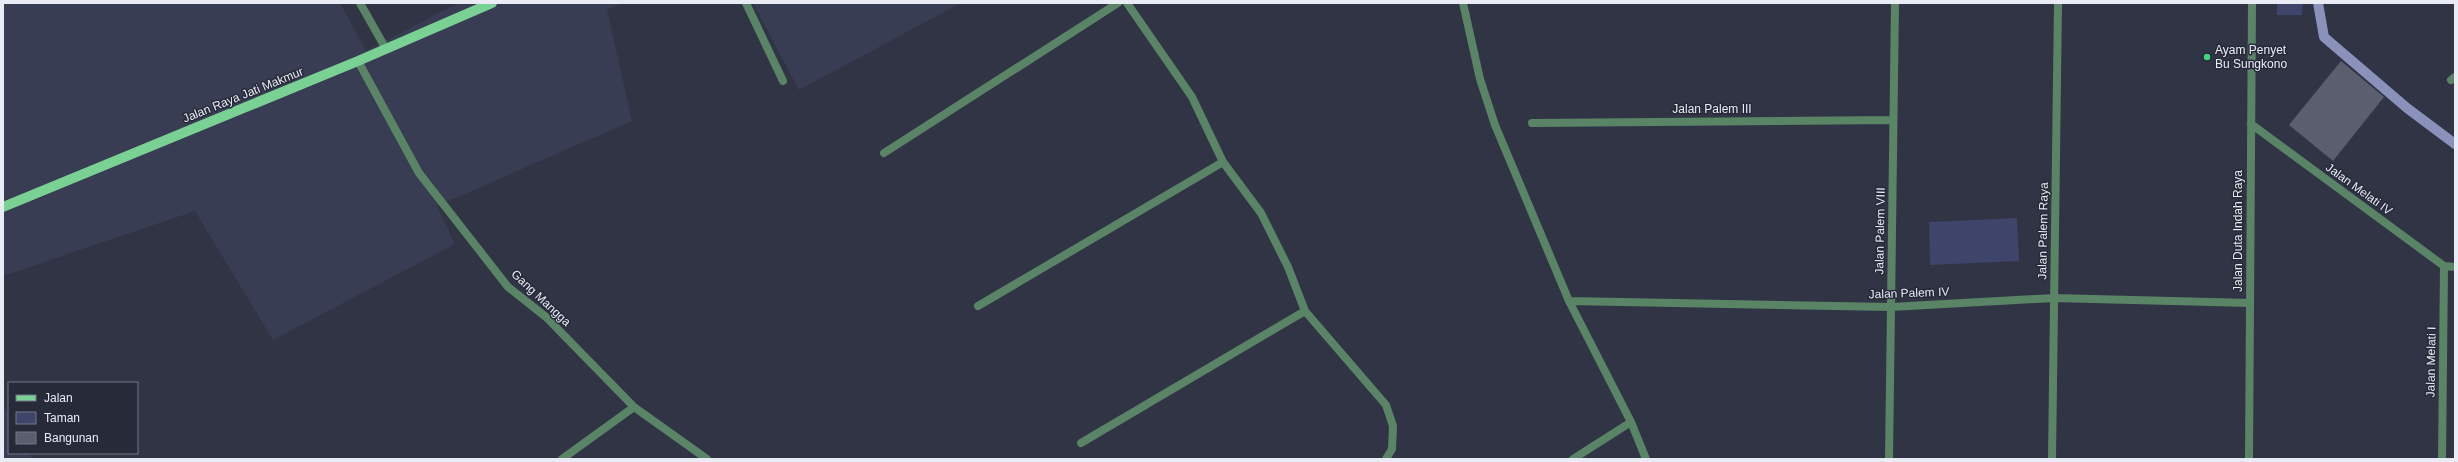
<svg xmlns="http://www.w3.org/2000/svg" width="2458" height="462" font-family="Arial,sans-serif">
<rect width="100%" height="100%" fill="#313444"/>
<path fill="#393d53" d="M3 3H340L366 51 458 3H623L607 10 632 121 437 206 455 244 273 340 195 211 3 276Z
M753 3H961L799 90Z
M3 404 9 416V453H29L32 459H3Z"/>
<path fill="#3e446a" d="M2277 3H2303L2302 15H2277Z
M2017 218 2019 261 1930 265 1929 222Z"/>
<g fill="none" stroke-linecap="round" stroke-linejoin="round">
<path stroke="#8a92bb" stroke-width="10" d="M2318 3 2324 37 2407 108 2455 144"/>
</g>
<path fill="#5a5e6f" d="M2341 61 2384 97 2333 161 2289 125Z"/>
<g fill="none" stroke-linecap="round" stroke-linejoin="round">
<path stroke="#5a8466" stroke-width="8" d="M360 3 386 49
M746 3 783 81
M1127 3 1192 97 1223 162 1261 213 1288 267 1305 311 1386 405 1393 426 1392 449 1386 459
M1463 3 1480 79 1495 125 1569 301 1631 422 1646 459
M358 61 419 173 508 287 546 317 634 407 562 459
M2451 80 2455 77
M1532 123 1893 120
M2251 124 2444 266 2455 267
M884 153 1118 3
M1569 301 1891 307 2054 298 2250 303
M978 306 1223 162
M634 407 707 459
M1081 443 1305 311
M1573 459 1631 422
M1889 459 1895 3
M2052 459 2058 3
M2249 459 2252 3
M2442 459 2444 266"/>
<path stroke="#79d294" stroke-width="10" d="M3 207 358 61 492 3"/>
</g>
<circle fill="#3fd77d" stroke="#272a39" stroke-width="1.5" cx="2207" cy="57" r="4"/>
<g text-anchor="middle" stroke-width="3" stroke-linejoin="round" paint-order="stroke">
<g font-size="12" fill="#e9ebf5" stroke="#272a39" text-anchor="start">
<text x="2215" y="54">Ayam Penyet<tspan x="2215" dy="14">Bu Sungkono</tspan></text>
</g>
<g font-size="12" fill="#e9ebf5" stroke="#272a39">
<text transform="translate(243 95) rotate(-22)" y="4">Jalan Raya Jati Makmur</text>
<text x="1712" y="113">Jalan Palem III</text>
<text transform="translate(2359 189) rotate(36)" y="4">Jalan Melati IV</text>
<text transform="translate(1880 231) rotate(-89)" y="4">Jalan Palem VIII</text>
<text transform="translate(2043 231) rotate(-89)" y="4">Jalan Palem Raya</text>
<text transform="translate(2238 231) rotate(-90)" y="4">Jalan Duta Indah Raya</text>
<text transform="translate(1909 293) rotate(-2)" y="4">Jalan Palem IV</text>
<text transform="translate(541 298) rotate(43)" y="4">Gang Mangga</text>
<text transform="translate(2431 362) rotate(-89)" y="4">Jalan Melati I</text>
</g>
</g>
<rect width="2458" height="462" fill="none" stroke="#e9ebf5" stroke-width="8"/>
<rect x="8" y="382" width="130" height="72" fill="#272a39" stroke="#757784"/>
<rect x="16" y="395" width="20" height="6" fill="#79d294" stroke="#757784"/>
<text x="44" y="402" font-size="12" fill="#e9ebf5">Jalan</text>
<rect x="16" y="412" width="20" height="12" fill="#3e446a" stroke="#757784"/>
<text x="44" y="422" font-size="12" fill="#e9ebf5">Taman</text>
<rect x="16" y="432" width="20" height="12" fill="#5a5e6f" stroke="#757784"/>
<text x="44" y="442" font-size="12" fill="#e9ebf5">Bangunan</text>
</svg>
